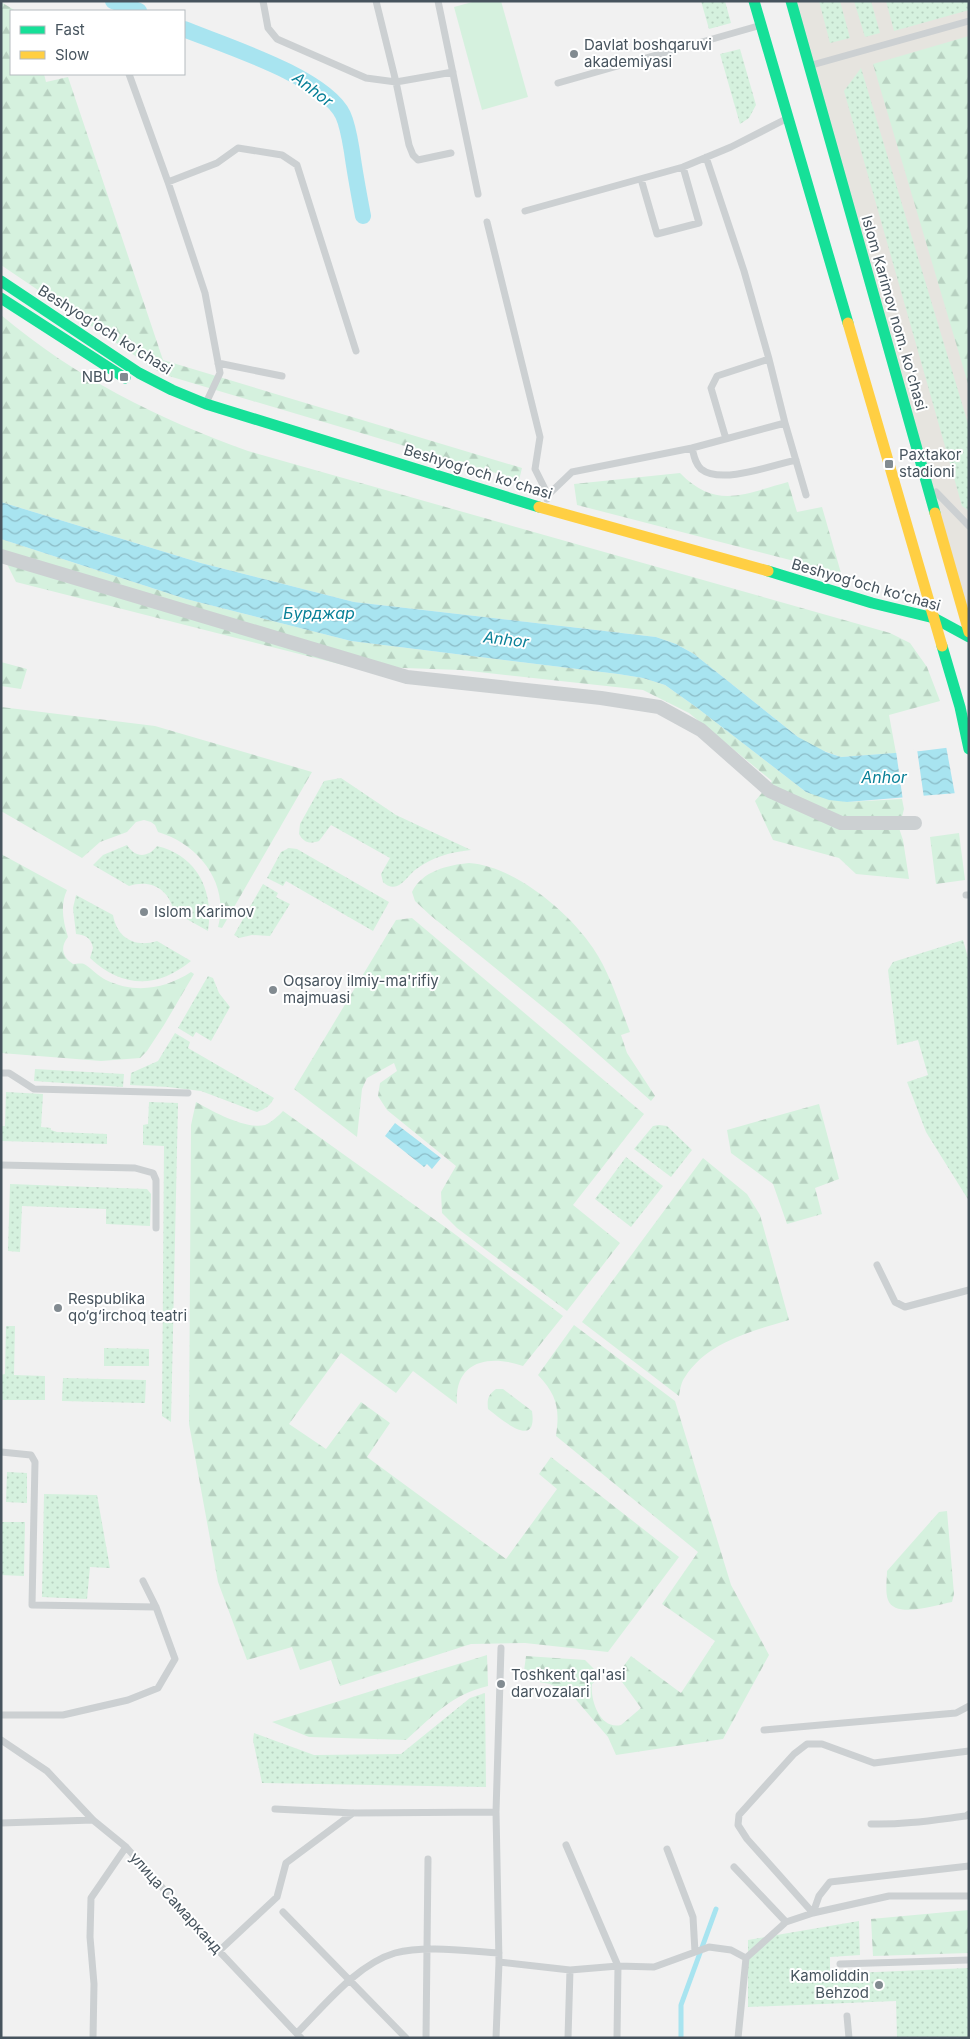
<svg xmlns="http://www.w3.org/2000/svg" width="970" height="2039" font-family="Inter,sans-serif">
<defs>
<pattern id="green-dots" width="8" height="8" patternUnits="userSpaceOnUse" patternTransform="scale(1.25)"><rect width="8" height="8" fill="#d5f1de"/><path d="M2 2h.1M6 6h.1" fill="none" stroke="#b8d1c1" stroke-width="1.8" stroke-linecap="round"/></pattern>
<pattern id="forest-firs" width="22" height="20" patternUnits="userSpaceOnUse" patternTransform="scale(1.25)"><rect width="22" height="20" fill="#d5f1de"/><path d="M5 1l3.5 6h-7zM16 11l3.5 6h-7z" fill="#b8d1c1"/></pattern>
<pattern id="water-waves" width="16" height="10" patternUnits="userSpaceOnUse" patternTransform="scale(1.25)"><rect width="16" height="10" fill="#a8e4f0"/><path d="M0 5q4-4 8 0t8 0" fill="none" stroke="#8bbbc6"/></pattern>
</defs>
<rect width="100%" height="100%" fill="#f1f1f1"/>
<path fill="#e6e4df" d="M791 1H969V632Z"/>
<path fill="url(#green-dots)" d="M701 1H725L731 23 709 29Z
M819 1H840L850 38 830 43Z
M854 1H871L880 33 865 37Z
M886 1H969V10L894 31Z
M740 49 756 105 749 118 740 124 720 54Z
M861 68 969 427V511L962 506 844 91Z
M341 778 396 815 471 850C450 852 432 857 415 870 409 875 404 883 397 886 392 888 387 886 383 882L381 874 390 858 331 825 319 841C310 844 304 843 299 834L300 824 324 781Z
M127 845C135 858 148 858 157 846 198 856 214 891 208 931L174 912C169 889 151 879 129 886L93 865 103 855Z
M289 848 297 849 389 902 373 931 286 881 283 886 267 878 281 852Z
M263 884 278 893 276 897 290 904 270 936 252 935 239 938 234 935Z
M76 895 113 915C117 938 135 948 157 941L191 961C157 989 122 988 90 958L93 948C91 938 86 935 76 934L73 908Z
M963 940 969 961V1201L926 1132 907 1082 928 1075 918 1040 897 1045 888 970 893 962Z
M208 976 213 978 219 993 230 1007 211 1041 196 1032 193 1037 178 1028Z
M175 1033 190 1042 188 1048 274 1098C270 1106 265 1109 257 1112L201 1091 168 1087 130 1085 131 1073 158 1061Z
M35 1069 124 1074 123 1087 34 1081Z
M6 1092 43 1094 41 1127 51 1128V1130L57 1132 107 1134V1144L1 1141V1126H5Z
M149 1102 178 1103 171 1422 162 1416 164 1146 143 1145V1125L148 1124Z
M659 1125 667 1126 692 1150 671 1177 634 1149 653 1126Z
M626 1157 663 1186 631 1227 595 1199Z
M10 1184 147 1189 151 1194 150 1226 106 1224V1209L22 1206 20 1252 8 1251Z
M6 1326H15L14 1375 45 1376V1400H1V1375L5 1374Z
M104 1348 149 1349V1366H104Z
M63 1378 146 1380 145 1403 62 1401Z
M7 1472 27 1473V1503L6 1502Z
M44 1494 97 1495 110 1568 90 1567 87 1599 42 1597Z
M1 1522H25L24 1576 1 1575Z
M485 1693 486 1787 262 1783 253 1740 254 1733 314 1755 401 1754 470 1698Z
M859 1921 860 1955 830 1957V1974L969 1968V2038H897L896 2001 748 2007V1940Z"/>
<path fill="url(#forest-firs)" d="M1 2 16 11H11V74H44L46 82 68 77 163 360 522 468 519 480 162 374 1 265Z
M969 36V387L873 64Z
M1 315C76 378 156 418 248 451L890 633 910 643 927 667 940 701 889 715 896 753 841 757 813 747 798 737 694 654 676 644 656 637 354 602 201 563 1 502Z
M680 473C716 510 744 494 788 482L797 512 822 507 841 573 577 505 574 484Z
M1 539 186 599 351 641 618 674 643 678 665 685 696 707 806 792 847 802 902 799 904 809 899 828 903 840 909 879 856 874 839 858 773 840 755 801 772 781 689 713 643 690 461 670 347 666 16 582 1 552Z
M1 662 27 669 21 689 1 686Z
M1 707 155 726 312 772 222 928 218 927C230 884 199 844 158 832L155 825 151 822 144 820 136 822 127 832 100 842 82 858 1 811Z
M959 833 965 880 936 884 930 837Z
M1 854 67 890C60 905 63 921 68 937 60 947 62 957 73 964 76 964 81 963 84 964 89 966 99 977 106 980 135 994 165 989 191 972L194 974 164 1025 147 1051 140 1058 101 1061 1 1053Z
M469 863C514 866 568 911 593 948 610 973 619 1004 630 1032L621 1035 627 1053 655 1096 651 1101 564 1024 430 915 415 901 412 892C422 871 448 865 469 863Z
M412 918 644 1114 573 1205 620 1243 567 1311 457 1228 442 1213 441 1192 456 1166 387 1110 378 1096 380 1083 397 1071 394 1063 367 1078 362 1089 357 1137 294 1089 396 920Z
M196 1102C212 1111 246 1130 265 1125 272 1122 278 1116 283 1111L452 1232 563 1316 523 1366C489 1354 454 1361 457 1404L413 1371 396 1393 341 1353 289 1424 326 1449 361 1402 390 1423 367 1457 506 1559 557 1489 539 1474 551 1457 679 1557 608 1652 525 1643 471 1644 340 1686 331 1660 300 1670 292 1647 247 1660 218 1582 189 1424 191 1125Z
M819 1104 839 1179 815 1188 822 1214 787 1224 773 1184 731 1153 727 1130Z
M703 1158 747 1194 760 1215 789 1320C752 1331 707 1342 685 1377 681 1382 680 1390 679 1396L582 1322Z
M574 1325 675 1401 731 1585 769 1655 723 1739 616 1755 608 1737 572 1695 550 1684 523 1679 526 1656 585 1660 601 1676 592 1684C590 1700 600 1730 621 1725L641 1708 617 1675 631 1656 681 1693 715 1641 662 1604 698 1552 556 1436C560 1409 557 1395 538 1375Z
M496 1389H503L532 1411C538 1452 500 1418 488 1409 487 1399 488 1395 496 1389Z
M947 1511 954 1594 952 1602C936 1605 895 1619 888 1600 885 1592 887 1580 887 1571L939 1512Z
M487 1655 488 1686C452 1694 433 1716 406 1740L309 1737 272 1722Z
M969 1910V1953L873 1956 871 1919Z"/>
<path fill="#d5f1de" d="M476 1H501L528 97 482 110 454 7Z"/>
<path fill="url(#water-waves)" d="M1 502 201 563 354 602 656 637 676 644 694 654 798 737 826 752 841 757 921 751 969 745V792L847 802 829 800 806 792 696 707 665 685 643 678 618 674 351 641 186 599 1 539Z
M395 1123 441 1158 432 1169 427 1164 424 1167 385 1136Z"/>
<path fill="#f1f1f1" d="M969 743V794L955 795 946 746Z
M917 749 924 798 903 801 896 751Z"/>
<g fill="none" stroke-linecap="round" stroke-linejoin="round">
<path stroke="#a8e4f0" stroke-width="5" d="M681 2038V2005L716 1909"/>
<path stroke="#a8e4f0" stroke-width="16" d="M113 1 139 11
M184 29C223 45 325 77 343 115 348 126 350 140 352 152 355 174 359 195 363 216"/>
<path stroke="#ccd0d2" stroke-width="7" d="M263 1 268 28 277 39 366 78 396 82 453 72
M376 1 396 82 409 145 413 155 418 160 451 153
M438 1 478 194
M812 65 969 21
M129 74 168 182 205 293 220 373 206 403
M558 83 758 26
M706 157 744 271 769 359 717 376 711 388 726 439
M641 179 657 234 699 223 683 167
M168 182 217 163 238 148 282 155 297 165 356 351
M525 211 683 167 731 147 786 119
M487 222 540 437 535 469 548 495 547 499
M769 359 785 423
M218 363 282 376
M692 448C694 456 695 463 701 469 721 485 773 465 796 460
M936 492 969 526
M548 495 572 472 692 448 785 423 806 495
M966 895H969
M1 1073H9L34 1089 188 1093
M1 1165 135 1168 153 1173 156 1180V1228
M877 1265 895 1302 905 1307 969 1290
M1 1452 31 1455 35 1462 32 1605 156 1607
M1 1715H63L128 1700 158 1688 175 1659 156 1607 143 1581
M764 1730 956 1713 969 1706
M1 1740 47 1771 93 1820 126 1847 219 1951 301 2038
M969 1751 874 1763 822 1744H807L794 1754 739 1815 738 1825 747 1839 813 1913 819 1896 830 1882 969 1866
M275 1809 353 1813 496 1812
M1 1823 93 1820
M871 1824C903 1825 934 1820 966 1816L969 1814
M566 1845 618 1966 617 2038
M667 1849 693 1917 695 1952
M734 1867 786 1922
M283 1912 406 2038
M219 1951 277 1897 286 1863 353 1813
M499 1962 570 1970 618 1966 654 1967 709 1947 731 1950 746 1958 786 1922 813 1913 889 1896H969
M840 1964 969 1960
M847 2016 849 2038
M297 2033C324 2006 357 1964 395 1953 425 1945 467 1951 499 1953
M93 2038 94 1984 90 1937 91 1898 126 1847
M426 2038 428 1859
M496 2038 499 1962 496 1812 501 1648
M568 2038 570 1970
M738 2038 746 1958"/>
<path stroke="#ccd0d2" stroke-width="14" d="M1 556 407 677 601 698 659 707 701 730 770 791 841 823H915"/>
<path stroke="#16e098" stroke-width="11" d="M754 1 848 323
M791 1 935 513
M1 281 139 373 172 390 206 404 539 507
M1 298 125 378
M768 571 872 603 934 618 969 637
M942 646 960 707 969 749"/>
<path stroke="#ffcf43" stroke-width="11" d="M848 323 942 646
M539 507 768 571
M935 513 969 632"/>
</g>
<g fill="#828b91" stroke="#fff" stroke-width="2">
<circle cx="574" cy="54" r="5"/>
<rect x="119" y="372" width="10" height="10" rx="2.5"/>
<rect x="884" y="459" width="10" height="10" rx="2.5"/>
<circle cx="144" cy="912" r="5"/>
<circle cx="273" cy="990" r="5"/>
<circle cx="58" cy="1308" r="5"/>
<circle cx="501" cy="1684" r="5"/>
<circle cx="879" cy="1985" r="5"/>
</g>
<g text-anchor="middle" stroke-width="4" stroke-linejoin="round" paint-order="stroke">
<g font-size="15" fill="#47545e" stroke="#fff" text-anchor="start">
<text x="584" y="50">Davlat boshqaruvi<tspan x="584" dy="17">akademiyasi</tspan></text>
<text x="114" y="382" text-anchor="end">NBU</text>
<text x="899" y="460">Paxtakor<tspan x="899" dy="17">stadioni</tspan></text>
<text x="154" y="917">Islom Karimov</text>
<text x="283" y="986">Oqsaroy ilmiy-ma'rifiy<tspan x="283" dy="17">majmuasi</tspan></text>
<text x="68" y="1304">Respublika<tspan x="68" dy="17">qo‘g‘irchoq teatri</tspan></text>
<text x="511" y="1680">Toshkent qal'asi<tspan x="511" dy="17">darvozalari</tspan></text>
<text x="869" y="1981" text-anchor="end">Kamoliddin<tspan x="869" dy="17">Behzod</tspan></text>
</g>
<g font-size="15" fill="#47545e" stroke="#fff">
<text transform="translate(894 313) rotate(74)" y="5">Islom Karimov nom. ko'chasi</text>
<text transform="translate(105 330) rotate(32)" y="5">Beshyogʻoch koʻchasi</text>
<text transform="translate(478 472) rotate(17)" y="5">Beshyogʻoch koʻchasi</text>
<text transform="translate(866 585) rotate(16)" y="5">Beshyogʻoch koʻchasi</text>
<text transform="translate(176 1903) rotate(48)" y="5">улица Самарканд</text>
</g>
<g font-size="16" font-style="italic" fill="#098198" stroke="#fff">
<text transform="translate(313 89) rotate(37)" y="6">Anhor</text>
<text x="319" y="619">Бурджар</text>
<text transform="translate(506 639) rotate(7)" y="6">Anhor</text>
<text x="884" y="783">Anhor</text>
</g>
</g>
<rect width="970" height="2039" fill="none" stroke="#47545e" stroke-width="5"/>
<rect x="10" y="10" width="175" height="65" fill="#ffffff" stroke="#b5bbbf"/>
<rect x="20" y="26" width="25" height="8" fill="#16e098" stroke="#b5bbbf"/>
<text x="55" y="35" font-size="15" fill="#47545e">Fast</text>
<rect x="20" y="51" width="25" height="8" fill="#ffcf43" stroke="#b5bbbf"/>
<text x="55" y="60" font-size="15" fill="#47545e">Slow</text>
</svg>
